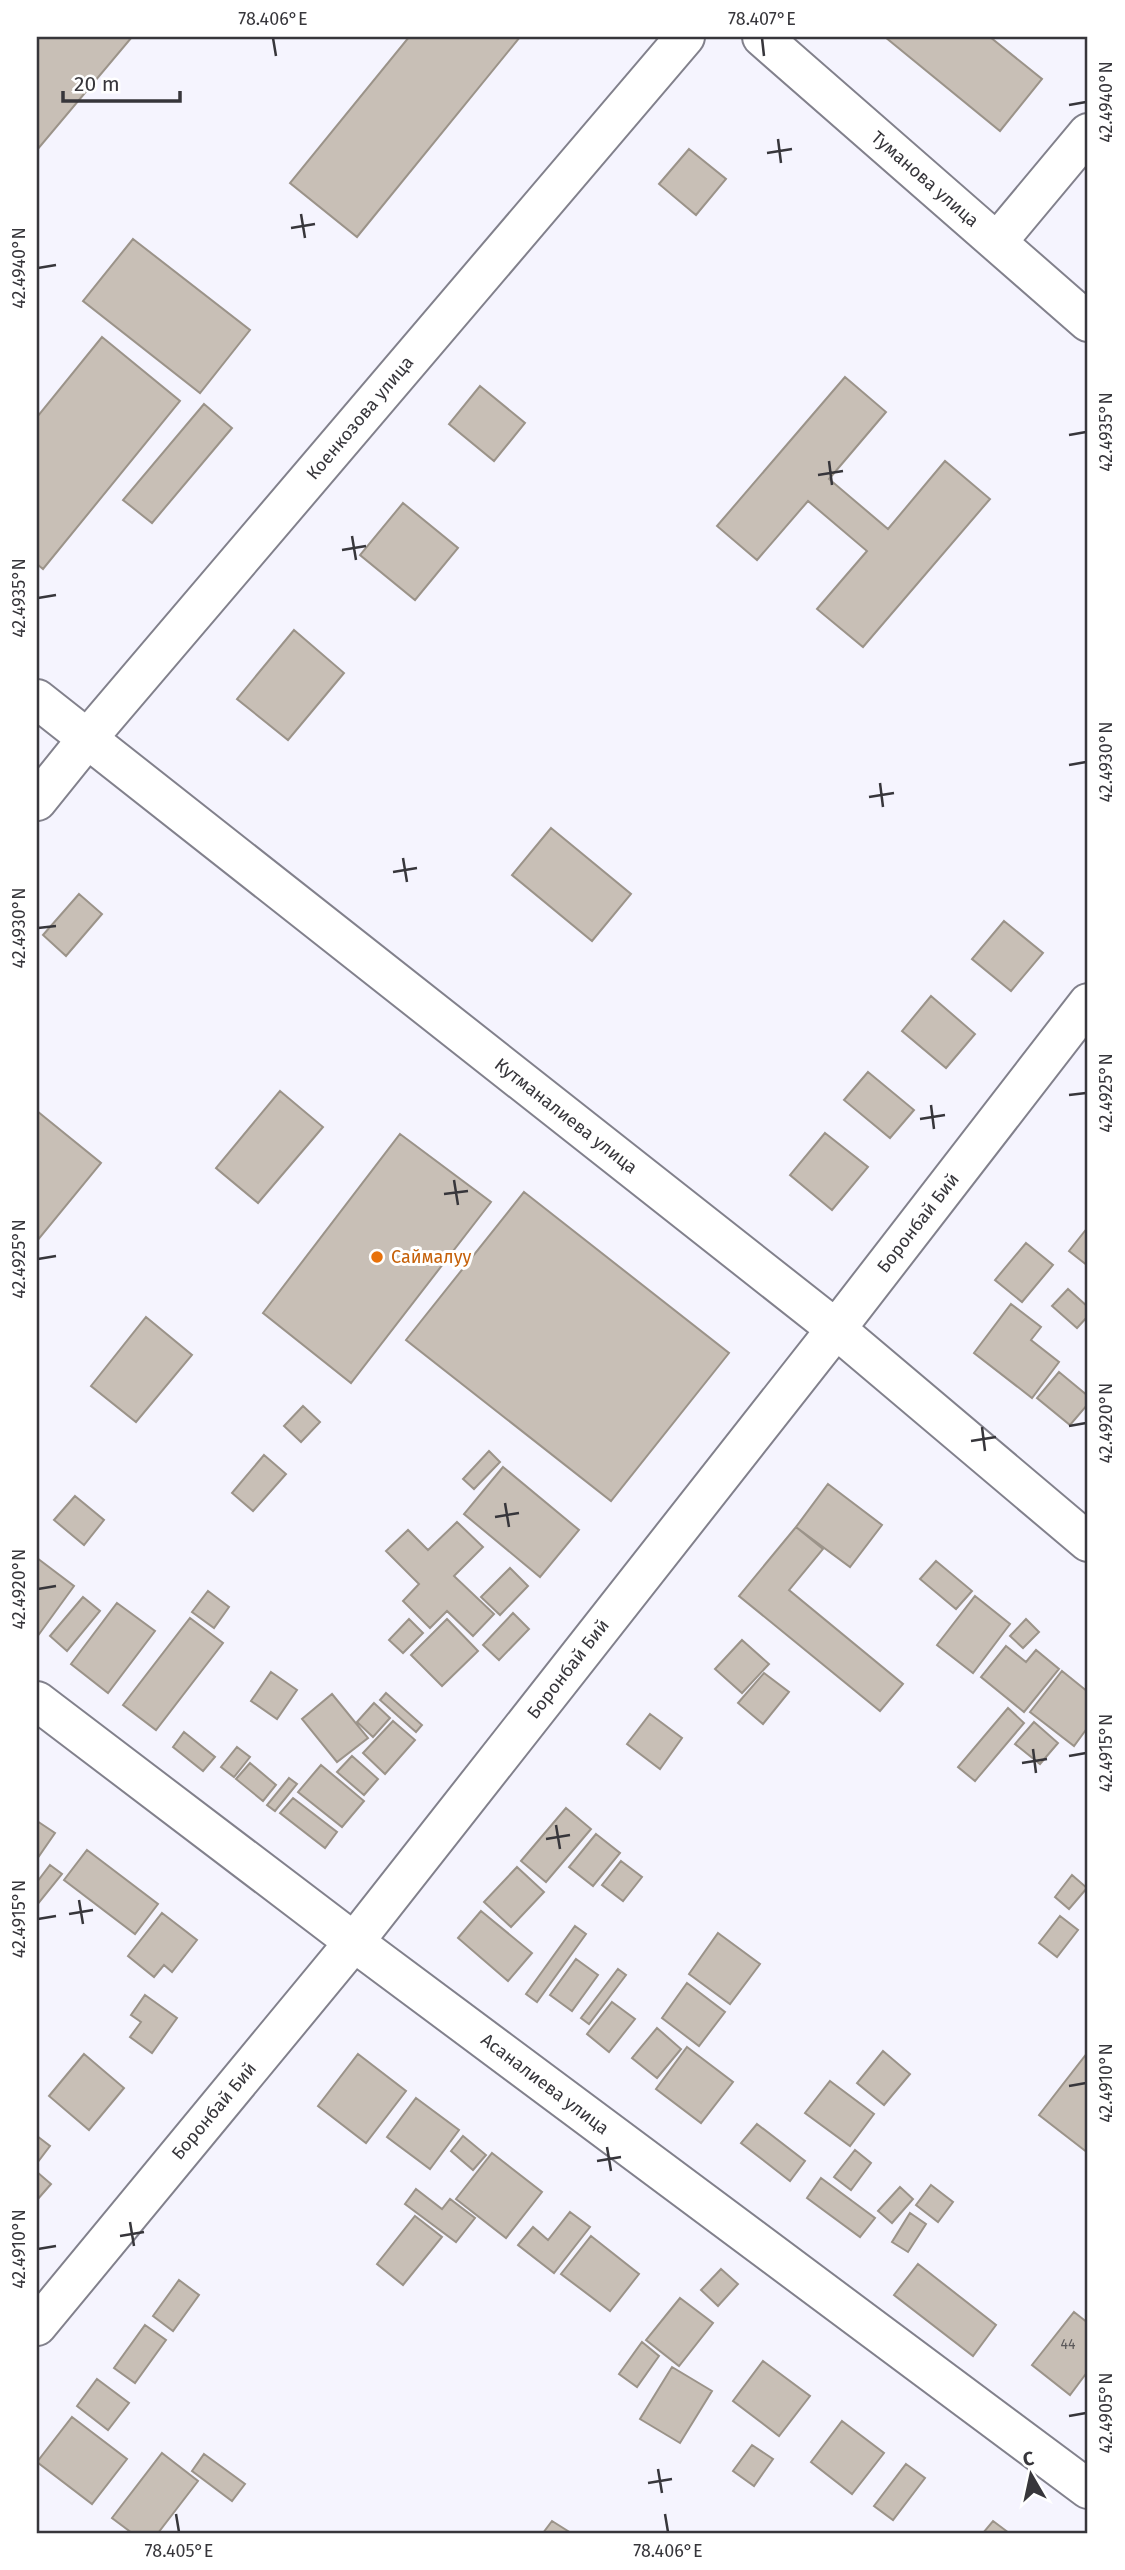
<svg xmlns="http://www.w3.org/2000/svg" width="1125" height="2570" font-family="'Fira Sans',sans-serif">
<rect width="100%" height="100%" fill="#f5f4fe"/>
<path fill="#c8bfb6" stroke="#9b9389" stroke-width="2" d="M37 37H132L37 150Z
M409 37H520L357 237 290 183Z
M885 37H990L1042 79 1000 131Z
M689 149 726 179 696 215 659 184Z
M133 239 250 330 200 393 83 301Z
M102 337 180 401 43 569 37 564V417Z
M845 377 886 412 829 479 888 529 945 461 990 499 863 647 817 609 867 551 808 501 757 560 717 526Z
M480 386 525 423 494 461 449 424Z
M204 404 232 428 152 523 123 500Z
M403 503 458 548 415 600 360 555Z
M294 630 344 673 288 740 237 699Z
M551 828 631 894 592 941 512 875Z
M79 894 102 914 66 956 43 935Z
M1004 921 1043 953 1011 991 972 959Z
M931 996 975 1034 946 1068 902 1031Z
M868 1072 914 1110 890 1138 844 1100Z
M280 1091 323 1127 258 1203 216 1168Z
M37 1111 101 1163 37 1241Z
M825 1133 868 1167 832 1210 790 1175Z
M400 1134 491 1202 351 1383 263 1313Z
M524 1192 729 1353 611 1501 406 1340Z
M1088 1227V1266L1069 1251Z
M1026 1243 1053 1265 1022 1302 995 1280Z
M1068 1289 1088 1307V1316L1077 1328 1052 1306Z
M1011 1304 1041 1327 1031 1340 1059 1362 1032 1398 974 1353Z
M146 1317 192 1355 136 1422 91 1386Z
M1059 1372 1088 1396V1404L1070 1425 1037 1398Z
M303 1406 320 1422 301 1442 284 1426Z
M489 1451 500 1462 474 1489 463 1479Z
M264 1455 286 1474 253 1511 232 1493Z
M503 1467 579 1530 540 1577 464 1514Z
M828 1484 882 1525 850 1567 796 1527Z
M75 1496 104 1520 84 1545 54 1520Z
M457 1522 483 1547 454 1576 494 1614 473 1636 447 1611 430 1628 403 1601 419 1584 386 1551 408 1530 428 1550Z
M796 1527 823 1549 789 1590 903 1684 880 1711 739 1596Z
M37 1558 74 1586 37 1637Z
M936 1561 972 1591 956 1609 920 1579Z
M510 1568 528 1586 500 1615 481 1597Z
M208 1591 229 1607 214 1628 192 1612Z
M975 1596 1010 1624 973 1673 937 1645Z
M83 1597 100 1611 67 1651 50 1636Z
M117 1603 155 1631 108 1693 71 1664Z
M513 1613 529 1629 499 1660 483 1645Z
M190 1618 223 1643 156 1730 123 1705Z
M409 1619 423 1633 403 1653 389 1640Z
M447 1619 478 1651 442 1686 411 1655Z
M1026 1619 1039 1632 1023 1648 1010 1636Z
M742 1640 769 1664 742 1693 715 1669Z
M1006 1646 1026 1662 1036 1650 1059 1669 1024 1712 981 1677Z
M1062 1671 1088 1692V1727L1074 1746 1030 1712Z
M271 1672 297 1690 277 1719 251 1701Z
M764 1673 789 1692 763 1724 738 1703Z
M386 1693 422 1725 416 1732 380 1700Z
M332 1694 368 1738 337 1762 302 1719Z
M374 1703 390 1718 373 1737 357 1722Z
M1008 1708 1024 1723 975 1781 958 1767Z
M650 1714 682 1738 660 1769 627 1744Z
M393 1721 415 1740 385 1774 363 1753Z
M1034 1722 1058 1743 1040 1764 1015 1744Z
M184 1732 215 1757 203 1771 173 1747Z
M237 1747 250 1757 234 1777 221 1767Z
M352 1756 378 1779 364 1795 337 1772Z
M250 1763 276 1785 263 1801 236 1779Z
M321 1765 364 1801 342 1827 298 1792Z
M289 1778 297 1784 275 1811 267 1805Z
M293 1798 337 1832 325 1848 280 1813Z
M566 1808 591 1829 546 1882 521 1861Z
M37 1821 55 1833 37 1859Z
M596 1834 620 1853 593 1886 569 1867Z
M87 1850 158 1904 135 1934 64 1880Z
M621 1861 642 1877 623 1901 602 1885Z
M50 1865 62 1874 37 1905V1882Z
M517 1867 544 1892 511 1927 484 1902Z
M1072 1875 1087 1888 1069 1909 1055 1897Z
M481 1911 532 1953 508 1981 458 1938Z
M162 1913 197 1940 172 1972 164 1965 154 1977 128 1956Z
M1060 1916 1078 1930 1057 1957 1039 1943Z
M575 1926 586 1934 537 2002 526 1994Z
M718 1933 760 1964 730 2004 689 1974Z
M576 1959 598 1975 572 2011 550 1995Z
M618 1969 626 1975 589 2024 581 2018Z
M687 1983 725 2012 699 2046 662 2018Z
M145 1995 177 2018 152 2053 130 2037 141 2022 131 2015Z
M612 2002 635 2019 609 2052 587 2034Z
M657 2028 681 2049 657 2078 632 2058Z
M687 2047 733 2082 701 2123 656 2089Z
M883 2051 910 2074 884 2105 857 2083Z
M1088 2052V2153L1039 2115Z
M84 2054 124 2088 89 2130 49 2096Z
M358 2054 406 2091 366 2143 318 2106Z
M830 2081 874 2114 850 2146 805 2113Z
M416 2098 459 2130 430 2169 387 2137Z
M757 2124 805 2161 790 2181 741 2143Z
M37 2136 50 2146 37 2163Z
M463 2136 486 2155 473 2170 451 2151Z
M855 2150 871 2163 851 2190 834 2177Z
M492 2153 542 2192 506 2238 456 2199Z
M37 2172 51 2184 37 2200Z
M821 2178 875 2218 860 2237 807 2198Z
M931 2185 953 2202 938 2222 916 2205Z
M900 2187 913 2199 892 2223 878 2211Z
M416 2189 442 2209 450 2199 475 2218 456 2242 405 2204Z
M570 2212 590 2227 554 2273 518 2245 533 2227 548 2240Z
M910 2213 926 2224 908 2252 892 2242Z
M415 2216 442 2237 403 2285 377 2264Z
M591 2236 639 2274 610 2311 561 2274Z
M918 2264 996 2325 973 2356 894 2295Z
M721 2269 738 2284 718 2306 701 2290Z
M179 2280 199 2295 173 2331 153 2316Z
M680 2298 713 2323 679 2366 646 2340Z
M1074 2312 1088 2323V2371L1070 2395 1032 2365Z
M145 2325 166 2340 135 2383 114 2368Z
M642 2342 659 2356 637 2387 619 2374Z
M763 2361 810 2396 779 2436 733 2401Z
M672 2367 712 2391 680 2443 640 2419Z
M97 2379 129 2403 108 2430 77 2406Z
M72 2417 127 2459 92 2504 37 2462Z
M842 2421 884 2453 852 2494 811 2462Z
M752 2445 773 2459 754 2486 733 2471Z
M162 2453 198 2481 158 2533H132L112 2518Z
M204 2454 245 2484 232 2501 192 2471Z
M906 2464 925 2478 893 2520 874 2506Z
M552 2521 571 2533H543Z
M993 2521 1009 2533H983Z"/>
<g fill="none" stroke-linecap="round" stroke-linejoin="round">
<g stroke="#82818c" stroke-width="42">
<path id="minor" d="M762 37 1088 322
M997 242 1088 133
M37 699 836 1329 1088 1542
M37 801 87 739 685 37
M37 1701 354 1942 1088 2489
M37 2326 354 1942 836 1329 1088 1003"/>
</g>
<use href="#minor" stroke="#fff" stroke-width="38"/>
</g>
<path fill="none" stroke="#37363b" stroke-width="2.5" d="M273 38 276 56M762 38 764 56M1069 105 1086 102M778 139 781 163M767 153 792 149M301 214 305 238M291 228 315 224M38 268 56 265M1069 435 1086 432M829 461 832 485M818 475 843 471M352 536 356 560M342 550 366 546M38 598 56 595M1069 765 1086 762M880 783 883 807M869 797 894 793M403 858 407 882M393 872 417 868M38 928 56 926M1069 1095 1086 1093M931 1105 934 1129M920 1119 945 1115M454 1180 458 1205M444 1194 468 1191M38 1259 56 1256M1069 1426 1086 1423M982 1427 985 1451M971 1441 996 1437M505 1503 509 1527M495 1517 519 1513M38 1589 56 1586M1033 1749 1036 1773M1069 1756 1086 1753M1022 1763 1047 1759M556 1825 560 1849M546 1839 570 1835M79 1900 83 1924M69 1914 93 1910M38 1919 56 1916M1069 2086 1086 2083M607 2147 611 2171M597 2161 621 2157M130 2222 134 2246M120 2236 144 2232M38 2249 56 2246M1069 2416 1086 2413M658 2469 662 2493M648 2483 672 2479M176 2514 179 2532M665 2514 668 2532"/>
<circle fill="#e8710a" stroke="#fff" stroke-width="2.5" cx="377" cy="1257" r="7"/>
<g text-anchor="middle" stroke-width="6" stroke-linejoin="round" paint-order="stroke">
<g font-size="14" fill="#5b585a">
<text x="1068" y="2349">44</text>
</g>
<g font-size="18" fill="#37363b" stroke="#fff">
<text transform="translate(925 179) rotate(41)" y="6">Туманова улица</text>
<text transform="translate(360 418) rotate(-50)" y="6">Коенкозова улица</text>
<text transform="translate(566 1116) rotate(38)" y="6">Кутманалиева улица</text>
<text transform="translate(918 1223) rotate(-52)" y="6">Боронбай Бий</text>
<text transform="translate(568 1669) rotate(-52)" y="6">Боронбай Бий</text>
<text transform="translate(545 2084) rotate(37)" y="6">Асаналиева улица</text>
<text transform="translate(214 2111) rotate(-50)" y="6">Боронбай Бий</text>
</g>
<g font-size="18" fill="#c56008" stroke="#fff" text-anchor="start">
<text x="391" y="1263">Саймалуу</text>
</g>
</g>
<rect width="1125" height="2570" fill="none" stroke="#ffffff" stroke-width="77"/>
<g transform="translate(1031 2475) rotate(351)" stroke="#ffffff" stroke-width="5" paint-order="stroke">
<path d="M0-5L12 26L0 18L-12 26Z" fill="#37363b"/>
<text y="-10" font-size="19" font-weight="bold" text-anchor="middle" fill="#37363b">С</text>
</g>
<path d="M63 91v10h117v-10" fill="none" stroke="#37363b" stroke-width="3.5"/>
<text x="74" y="91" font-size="21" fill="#37363b" stroke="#ffffff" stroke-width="5" paint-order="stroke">20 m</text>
<rect x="38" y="38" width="1048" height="2494" fill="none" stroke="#37363b" stroke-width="2.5"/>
<g font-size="18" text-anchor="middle" fill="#37363b">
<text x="273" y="25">78.406°E</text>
<text x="762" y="25">78.407°E</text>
<text transform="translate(1106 102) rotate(-90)" y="6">42.4940°N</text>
<text transform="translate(19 268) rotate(-90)" y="6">42.4940°N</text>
<text transform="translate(1106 432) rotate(-90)" y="6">42.4935°N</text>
<text transform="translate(19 598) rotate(-90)" y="6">42.4935°N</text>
<text transform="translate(1106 762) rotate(-90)" y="6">42.4930°N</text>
<text transform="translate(19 928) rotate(-90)" y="6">42.4930°N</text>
<text transform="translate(1106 1093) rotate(-90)" y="6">42.4925°N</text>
<text transform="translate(19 1259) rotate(-90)" y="6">42.4925°N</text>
<text transform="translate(1106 1423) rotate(-90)" y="6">42.4920°N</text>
<text transform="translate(19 1589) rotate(-90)" y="6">42.4920°N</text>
<text transform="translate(1106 1753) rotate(-90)" y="6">42.4915°N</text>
<text transform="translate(19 1919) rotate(-90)" y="6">42.4915°N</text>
<text transform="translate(1106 2083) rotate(-90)" y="6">42.4910°N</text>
<text transform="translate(19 2249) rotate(-90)" y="6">42.4910°N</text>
<text transform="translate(1106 2413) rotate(-90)" y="6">42.4905°N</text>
<text x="179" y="2557">78.405°E</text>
<text x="668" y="2557">78.406°E</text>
</g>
</svg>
